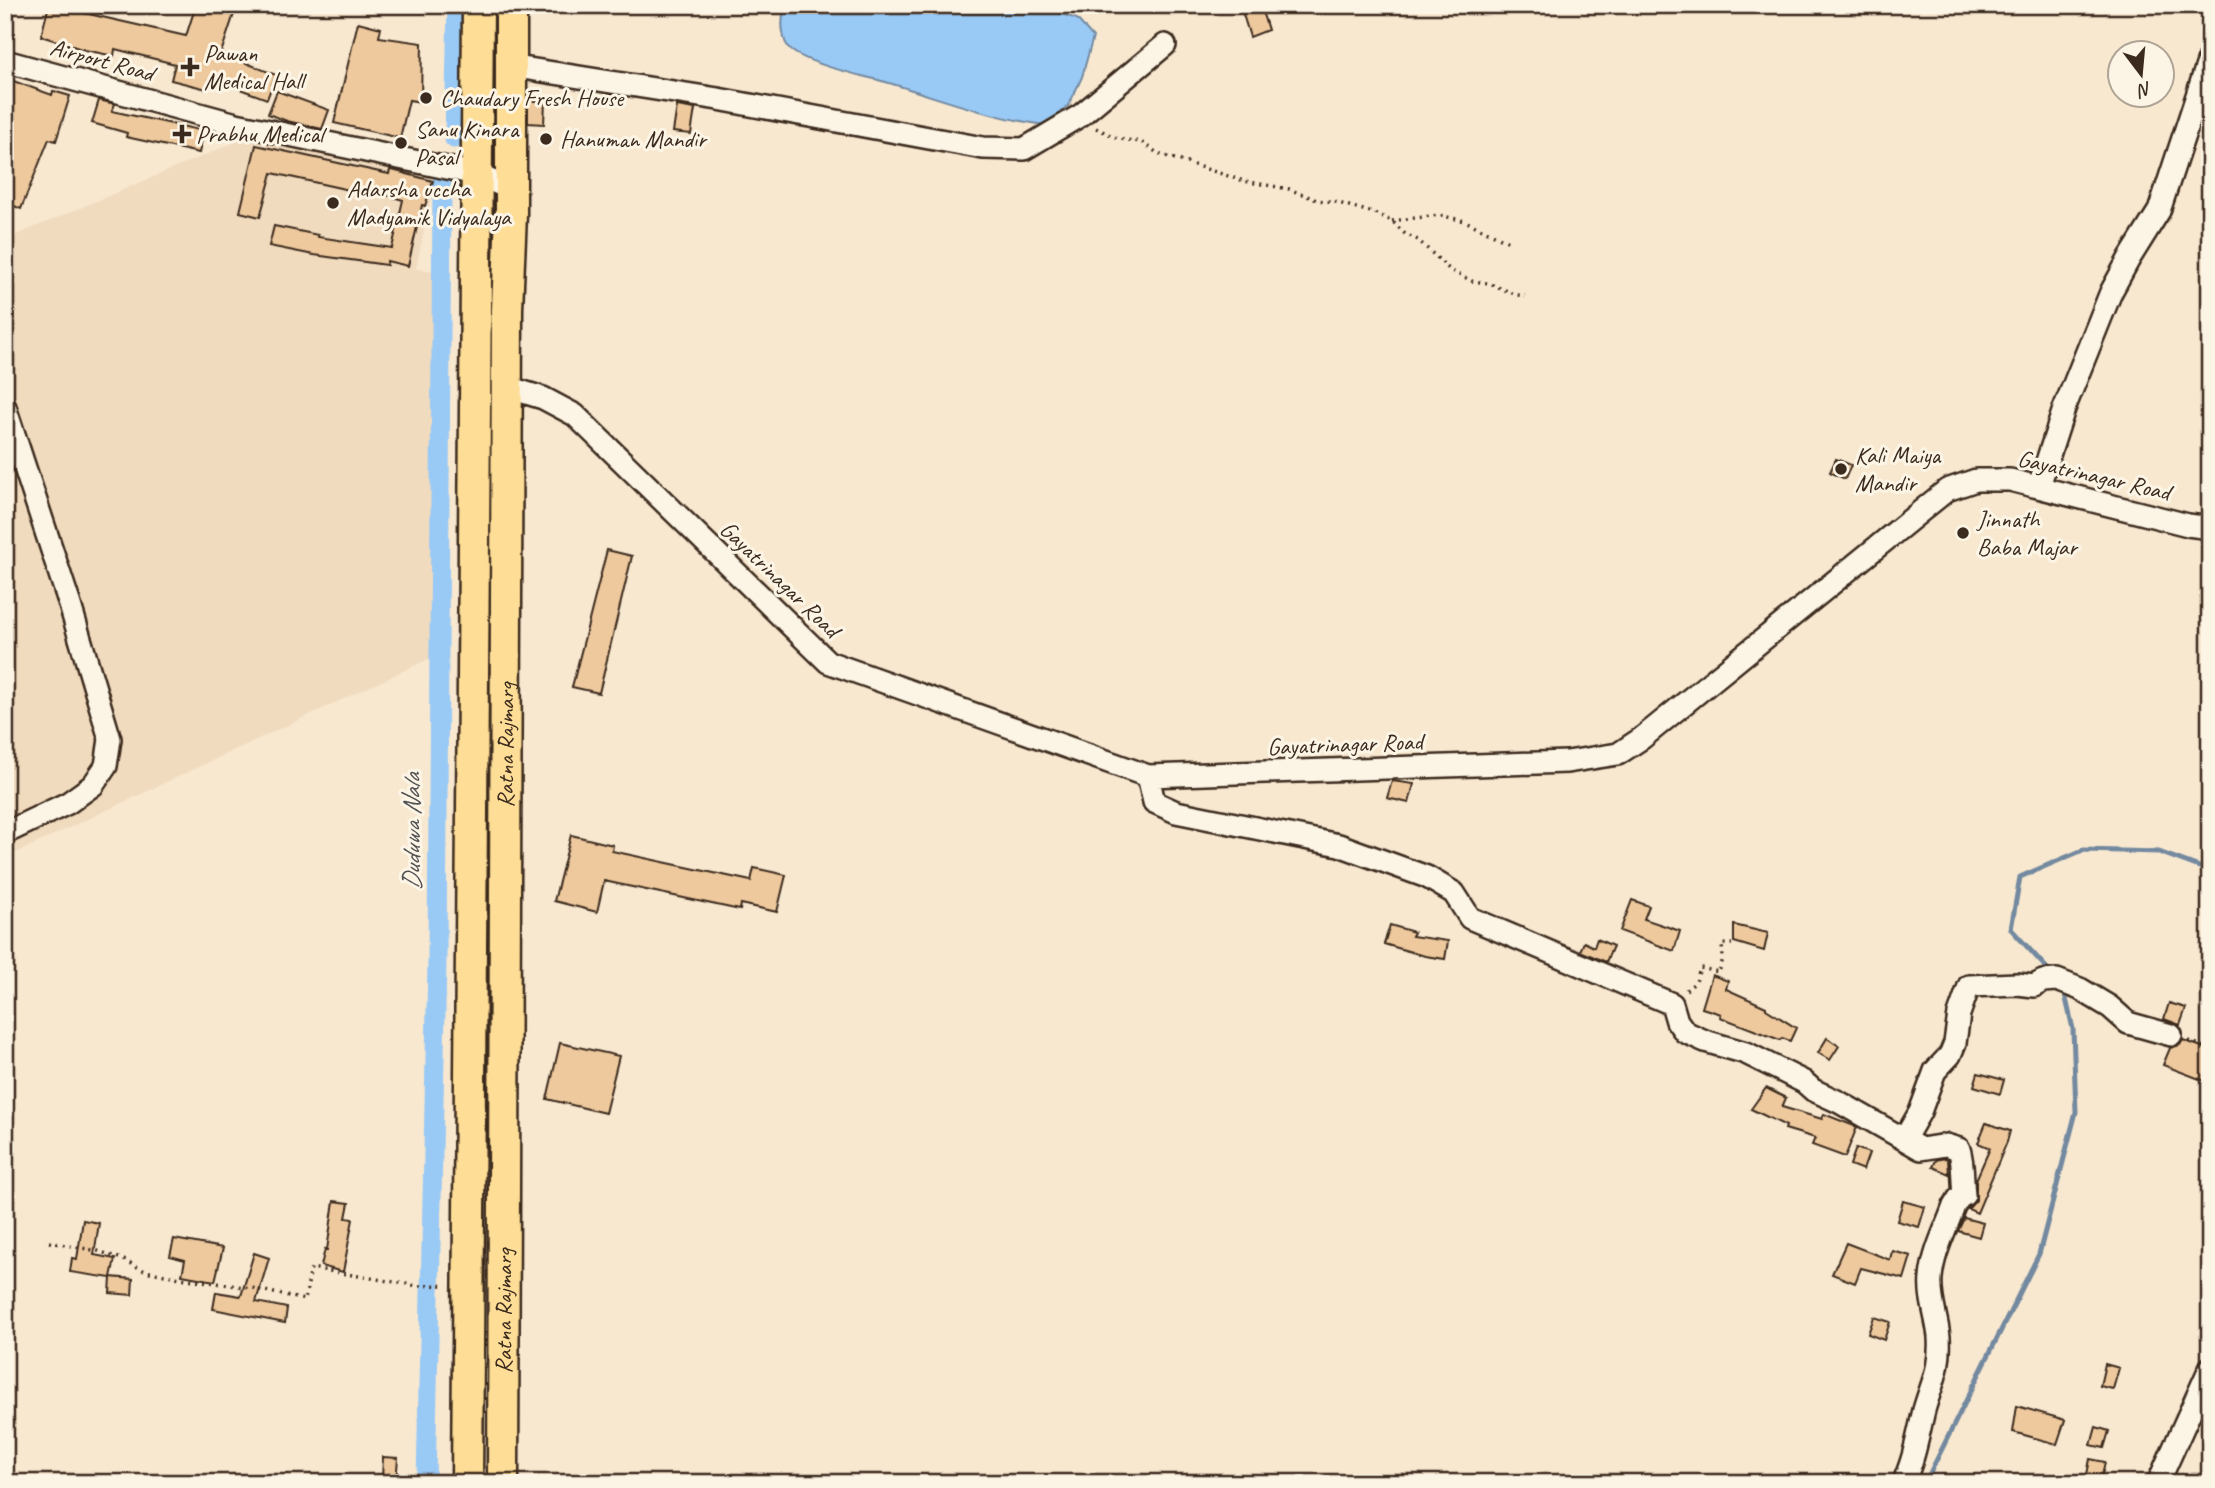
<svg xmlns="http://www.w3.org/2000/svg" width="2215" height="1488" font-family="Caveat,sans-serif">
<rect width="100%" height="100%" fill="#f8e8d0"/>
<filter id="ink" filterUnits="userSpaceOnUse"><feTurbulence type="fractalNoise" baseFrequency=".0143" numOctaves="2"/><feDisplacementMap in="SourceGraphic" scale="14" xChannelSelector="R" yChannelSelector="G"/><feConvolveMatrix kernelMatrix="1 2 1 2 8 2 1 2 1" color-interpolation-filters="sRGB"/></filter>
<g filter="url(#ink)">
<path fill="#f1dbbe" d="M257 133 435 175 416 269 437 271 435 656 5 858V257L16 235Z"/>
<path fill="#99c9f5" stroke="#73899f" stroke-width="2" d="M785 5H1034L1077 19 1093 37 1082 77 1069 105 1045 125C991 118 940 98 889 83 864 76 811 65 792 51 780 42 781 18 785 5Z"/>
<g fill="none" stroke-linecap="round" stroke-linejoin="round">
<path stroke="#73899f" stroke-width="5" d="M2052 974 2011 929 2020 877 2083 850 2159 852 2210 871
M1925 1483 2039 1254 2076 1112 2073 1029 2064 990"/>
<path stroke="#99c9f5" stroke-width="19" d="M454 139 457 5
M426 1483 437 962 442 182"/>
</g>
<path fill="#eec99e" stroke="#3b2a1e" stroke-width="2" d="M49 5 186 36 196 5H237L221 53 276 75 267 99 210 78 207 89 171 80 175 64 115 49 114 56 85 50 41 36Z
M1250 5H1260L1268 30 1250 37 1241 8Z
M358 22 381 28 379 37 422 43 421 102 409 100 400 138 334 123Z
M5 78 52 95 53 91 70 96 56 141 49 139 21 209 5 202V184L14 165 5 162Z
M277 91 329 110 322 129 287 121 268 114Z
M99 100 115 104 112 111 204 131 199 153 126 137 127 133 92 123Z
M528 101H545L544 124 528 123Z
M677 106 695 109 691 134 673 132Z
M256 145 389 174 390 170 396 171 433 181 425 206 422 205 408 266 387 261V265L314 255 269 246 274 226 318 235V237L392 248 403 200 373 191 372 195 272 173 260 217 240 212Z
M1836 459 1851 465 1845 479 1830 472Z
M607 550 632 556 599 693 572 687Z
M1392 781 1414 784 1409 803 1387 798Z
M571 835 613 845 612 851 751 881 754 868 786 875 777 912 741 904 740 910 604 881 597 912 554 901Z
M1632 900 1649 906 1644 919 1680 931 1674 951 1620 931Z
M1390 925 1414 932 1412 936 1448 941 1445 959 1425 956 1384 944Z
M1734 925 1768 933 1764 951 1734 942Z
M1597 939 1613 946 1606 962 1580 951 1584 942 1594 947Z
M1712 975 1728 981 1726 989 1766 1007V1009L1796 1028 1790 1041 1782 1038 1780 1040 1720 1017 1721 1014 1702 1008Z
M2169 1003 2186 1008 2180 1025 2164 1019Z
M1827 1038 1839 1046 1830 1060 1818 1053Z
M2183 1040 2210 1050V1083L2163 1065 2170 1048 2180 1045Z
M560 1043 619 1056 605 1113 547 1099Z
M1978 1073 2004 1080 2000 1094 1974 1086Z
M1766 1088 1786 1098 1782 1107 1822 1119 1824 1114 1857 1127 1845 1157 1812 1145 1815 1138 1785 1129 1786 1126 1751 1109Z
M1986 1123 2010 1131 2007 1142 1977 1213 1968 1209 1976 1200V1180L1990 1148 1978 1143Z
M1856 1148 1869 1153 1863 1170 1850 1165Z
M1945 1158 1948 1159 1949 1174 1933 1167 1936 1160Z
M334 1201 349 1203 346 1218 353 1219 343 1272 321 1266 325 1249 327 1250Z
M1903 1201 1925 1207 1919 1227 1897 1221Z
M1964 1218 1983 1223 1979 1237 1958 1231Z
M83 1220 99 1223 94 1255 115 1259 111 1277 133 1279 132 1295 110 1293 111 1278 70 1272 72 1258 77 1259Z
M174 1239 223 1248 215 1281 182 1275 185 1260 170 1256Z
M1846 1243 1890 1260 1892 1251 1911 1256 1904 1279 1861 1268 1855 1283 1832 1274Z
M254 1253 269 1258 256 1302 287 1308 285 1323 213 1309 216 1292 241 1296Z
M1874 1317 1890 1322 1884 1340 1868 1334Z
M2105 1364 2119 1368 2113 1389 2100 1386Z
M2017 1406 2065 1420 2057 1444 2013 1432Z
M2096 1427 2109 1431 2104 1448 2091 1445Z
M383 1457 398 1458 396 1481 382 1480Z
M2090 1459 2105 1462 2100 1483 2086 1480Z"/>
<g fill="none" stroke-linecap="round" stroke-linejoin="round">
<g stroke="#3b2a1e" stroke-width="26">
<path id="minor" d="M5 61 236 124 476 174 510 189
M510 66 718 99 983 148 1024 149 1081 115 1165 45
M507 387 543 398 575 415 828 662 1148 776 1567 762 1618 754 1642 738 1947 490 1976 480H2010L2188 525 2210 528
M5 407 70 605 110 739 106 766 93 785 68 803 5 833
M2039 486 2064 409 2111 292 2129 259 2159 211 2210 56
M1148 776 1154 802 1176 812 1339 845 1427 877 1454 893 1470 918 1672 1004 1677 1021 1685 1032 1705 1041 1746 1053 1804 1082 1813 1090 1839 1102 1921 1149 1946 1145 1959 1149C1964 1164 1962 1179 1964 1195L1959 1198 1954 1206C1946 1229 1933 1253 1931 1278 1929 1298 1937 1317 1939 1337 1941 1369 1932 1382 1924 1410 1918 1435 1914 1460 1903 1483
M1905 1138 1920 1112 1935 1071 1950 1055 1955 1043 1959 1014 1969 986 2017 984 2034 986 2043 981 2057 980 2080 989 2110 1007 2128 1023 2171 1035
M2158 1483 2210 1368"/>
</g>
<g stroke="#3b2a1e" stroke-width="35">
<g id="highway">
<path d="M467 1483 478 5"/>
<path id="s1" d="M503 1483 507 309 511 214V5"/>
</g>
</g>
<path stroke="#3b2a1e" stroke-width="3.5" stroke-dasharray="2 5" stroke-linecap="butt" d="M1096 128 1119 139 1141 142 1159 154 1244 181 1289 189 1317 200 1335 202 1374 213 1392 221 1405 234 1418 240 1450 270 1472 281 1488 283 1517 295 1525 296
M1392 221 1439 215 1465 221 1509 242
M1686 990 1696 982 1700 968 1719 972 1723 959 1722 944H1732
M2189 1041 2210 1049
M49 1242 98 1251 122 1259 145 1271 180 1278 252 1288 305 1300 311 1268 418 1286 445 1285"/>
<use href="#minor" stroke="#fcf5e5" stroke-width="21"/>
<use href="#highway" stroke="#fedd96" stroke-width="30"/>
</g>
</g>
<g fill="#3b2a1e" stroke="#fcf5e5" stroke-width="2.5">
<path d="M186.5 56.5h7v7h7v7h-7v7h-7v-7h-7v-7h7z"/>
<circle cx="426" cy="98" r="7"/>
<path d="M178.5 123.5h7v7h7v7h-7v7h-7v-7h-7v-7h7z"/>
<circle cx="546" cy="139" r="7"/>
<circle cx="401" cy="143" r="7"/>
<circle cx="333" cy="203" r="7"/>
<circle cx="1841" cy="469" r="7"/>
<circle cx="1963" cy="533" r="7"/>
</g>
<g text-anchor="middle" stroke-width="6" stroke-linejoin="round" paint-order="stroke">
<g font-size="24" fill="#3b2a1e" stroke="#fcf5e5" text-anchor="start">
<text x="204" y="61">Pawan<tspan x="204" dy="28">Medical Hall</tspan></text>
<text x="440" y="106">Chaudary Fresh House</text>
<text x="415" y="137">Sanu Kinara<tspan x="415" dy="28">Pasal</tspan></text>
<text x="196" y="142">Prabhu Medical</text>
<text x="560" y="147">Hanuman Mandir</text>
<text x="347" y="197">Adarsha uccha<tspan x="347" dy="28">Madyamik Vidyalaya</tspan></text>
<text x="1855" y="463">Kali Maiya<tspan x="1855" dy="28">Mandir</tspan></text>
<text x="1977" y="527">Jinnath<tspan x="1977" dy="28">Baba Majar</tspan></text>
</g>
<g font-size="24" fill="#3b2a1e" stroke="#fcf5e5">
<text transform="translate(102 60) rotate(15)" y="8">Airport Road</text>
<text transform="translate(2094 475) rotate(13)" y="8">Gayatrinagar Road</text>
<text transform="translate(780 579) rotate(44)" y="8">Gayatrinagar Road</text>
<text dy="8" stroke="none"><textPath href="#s1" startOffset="738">Ratna Rajmarg</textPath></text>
<text transform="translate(1345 744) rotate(-2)" y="8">Gayatrinagar Road</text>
<text dy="8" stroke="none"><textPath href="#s1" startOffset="172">Ratna Rajmarg</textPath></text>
</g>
<g font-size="26" font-style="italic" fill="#525254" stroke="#fcf5e5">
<text transform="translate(411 832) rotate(-90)" y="9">Duduwa Nala</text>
</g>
</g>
<rect width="2215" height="1488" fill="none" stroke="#fcf5e5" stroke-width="28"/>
<rect x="14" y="14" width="2187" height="1460" fill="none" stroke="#3b2a1e" stroke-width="2.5" filter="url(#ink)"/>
<g transform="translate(2141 74) rotate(164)"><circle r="33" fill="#fcf5e5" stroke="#afa495" stroke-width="2"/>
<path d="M0-5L12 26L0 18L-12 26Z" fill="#3b2a1e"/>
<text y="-10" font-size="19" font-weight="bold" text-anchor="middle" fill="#3b2a1e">N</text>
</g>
</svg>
